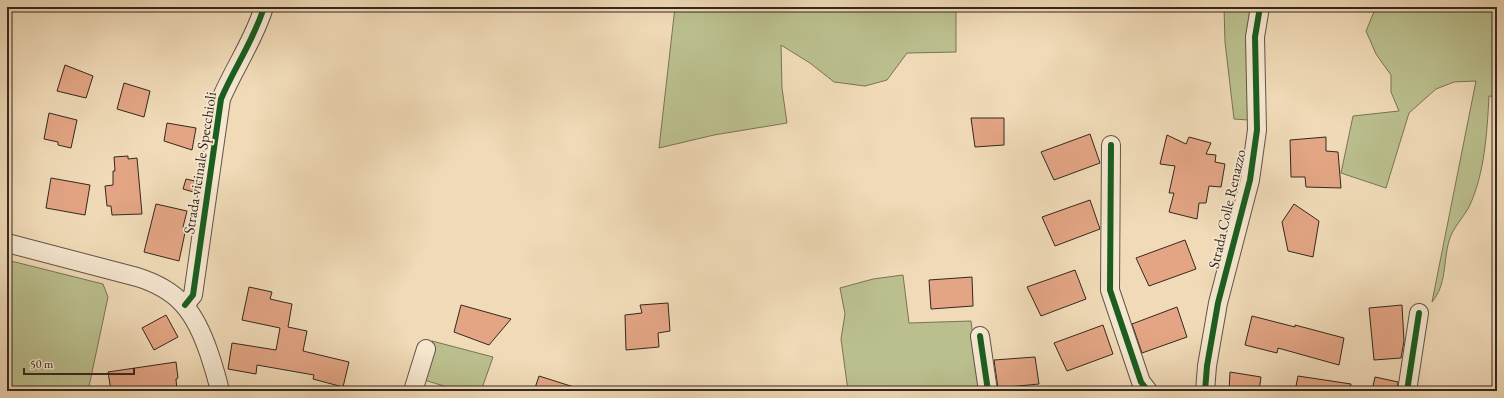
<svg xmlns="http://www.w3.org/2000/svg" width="1504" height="398" font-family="'EB Garamond',serif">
<rect width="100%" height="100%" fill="#f0dab7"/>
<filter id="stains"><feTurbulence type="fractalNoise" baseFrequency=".005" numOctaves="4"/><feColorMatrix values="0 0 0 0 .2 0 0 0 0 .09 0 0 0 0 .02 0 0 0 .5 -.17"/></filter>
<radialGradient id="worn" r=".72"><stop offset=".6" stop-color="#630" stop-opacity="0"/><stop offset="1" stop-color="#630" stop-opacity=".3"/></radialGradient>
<path fill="#bbbf8e" stroke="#787456" d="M675 7H956V52L907 53 887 80 865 86 834 82 810 63 781 45 782 88 787 123 714 135 659 148Z
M1224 7H1254L1248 120 1234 119 1225 42Z
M1376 7H1497V97L1489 96C1487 132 1485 173 1469 207 1463 218 1452 229 1449 241 1443 262 1447 284 1432 302L1476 81 1454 82 1436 89 1409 113 1386 188 1341 173 1353 116 1399 111 1391 92V75L1376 54 1366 31Z
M7 260 103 284 108 297 88 391H7Z
M903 275 909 323 971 321 980 391H848L841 339 845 314 840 288 873 279Z
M432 341 493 357 481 391H460L421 379Z"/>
<path fill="#e3a584" stroke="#35281e" d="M65 65 93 76 86 98 57 91Z
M124 83 150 91 144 117 117 109Z
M49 113 77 120 71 148 58 145V142L44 139Z
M971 118H1004V145L975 147Z
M167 123 196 128 192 150 164 141Z
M1090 134 1100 163 1054 180 1041 152Z
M1167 135 1186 144 1189 137 1211 143 1206 154 1216 155 1215 162 1225 164 1221 187 1209 186 1206 203H1199L1197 219 1169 212 1174 193H1169L1175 166 1160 164Z
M1326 137V151L1338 152 1341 188 1306 187 1305 177H1291L1290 140Z
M128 156V159L137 158 142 214 112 215 111 206H107L105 186 113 185V171H115L114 157Z
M51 178 90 185 85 215 46 208Z
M186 179 199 182 197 193 183 189Z
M1090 200 1100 229 1055 246 1042 217Z
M156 204 187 211 183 227 186 228 179 261 144 252Z
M1294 204 1319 221 1313 257 1288 251 1282 222Z
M1185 240 1196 269 1149 286 1136 258Z
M1075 270 1086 299 1041 316 1027 287Z
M972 277 973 306 931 309 929 280Z
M249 287 272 292 270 299 292 304 288 327 307 331 303 351 349 362 343 387 313 379 314 375 257 365 256 374 228 369 232 343 276 350 280 328 242 320Z
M668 303 670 331 658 333 659 347 626 350 625 315 642 313 640 305Z
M461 305 511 319 489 345 454 332Z
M1402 305 1404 341 1401 358 1374 360 1369 308Z
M1177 307 1187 337 1142 353 1132 324Z
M166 315 178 337 154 350 142 328Z
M1252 316 1295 327V325L1344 338 1339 365 1278 348 1277 353 1245 345Z
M1103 325 1113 354 1067 371 1054 343Z
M1035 357 1039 384 998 388 994 360Z
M176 362 178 378 176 379 177 391H111L108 372Z
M1230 372 1261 377 1259 391H1229Z
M539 376 577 388 576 391H534Z
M1298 376 1351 384 1350 391H1295Z
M1375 377 1398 382 1397 391H1372Z"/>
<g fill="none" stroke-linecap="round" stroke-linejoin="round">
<g stroke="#645444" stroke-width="20">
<path id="minor" d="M1111 145 1110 290 1141 382 1148 391
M7 243 137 277C179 290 195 312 209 353 213 365 217 378 220 391
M185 305 193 295 221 99C234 68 254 40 264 7
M980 336 988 391
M413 391 426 349
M1205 391 1207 366 1218 303 1250 180 1257 130 1255 37 1260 7
M1407 391 1419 313"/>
</g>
<use href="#minor" stroke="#f5e7d0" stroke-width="18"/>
<g stroke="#f5e7d0" stroke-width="8">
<path id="cycleway" d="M1111 145 1110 290 1141 382 1148 391
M185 305 193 295 221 99C234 68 254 40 264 7
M980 336 988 391
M1205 391 1207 366 1218 303 1250 180 1257 130 1255 37 1260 7
M1407 391 1419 313"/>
</g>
<use href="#cycleway" stroke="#1b5e20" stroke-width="6"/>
</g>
<g text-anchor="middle" stroke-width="3.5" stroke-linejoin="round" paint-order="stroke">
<g font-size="15" fill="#35281e" stroke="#f5e7d0">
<text transform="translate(200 163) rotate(-81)" y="5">Strada vicinale Specchioli</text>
<text transform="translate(1227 209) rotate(-77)" y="5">Strada Colle Renazzo</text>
</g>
</g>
<rect width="1504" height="398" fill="none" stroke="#f0dab7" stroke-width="24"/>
<rect x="8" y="8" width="1488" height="382" fill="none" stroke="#35281e" stroke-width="2"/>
<rect x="12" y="12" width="1480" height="374" fill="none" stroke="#35281e"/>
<path d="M24 368v6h110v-6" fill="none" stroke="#35281e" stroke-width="2"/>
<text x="30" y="368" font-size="12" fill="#35281e" stroke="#f5e7d0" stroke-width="3" paint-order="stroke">50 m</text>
<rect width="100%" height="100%" filter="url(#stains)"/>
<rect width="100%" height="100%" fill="url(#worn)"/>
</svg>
